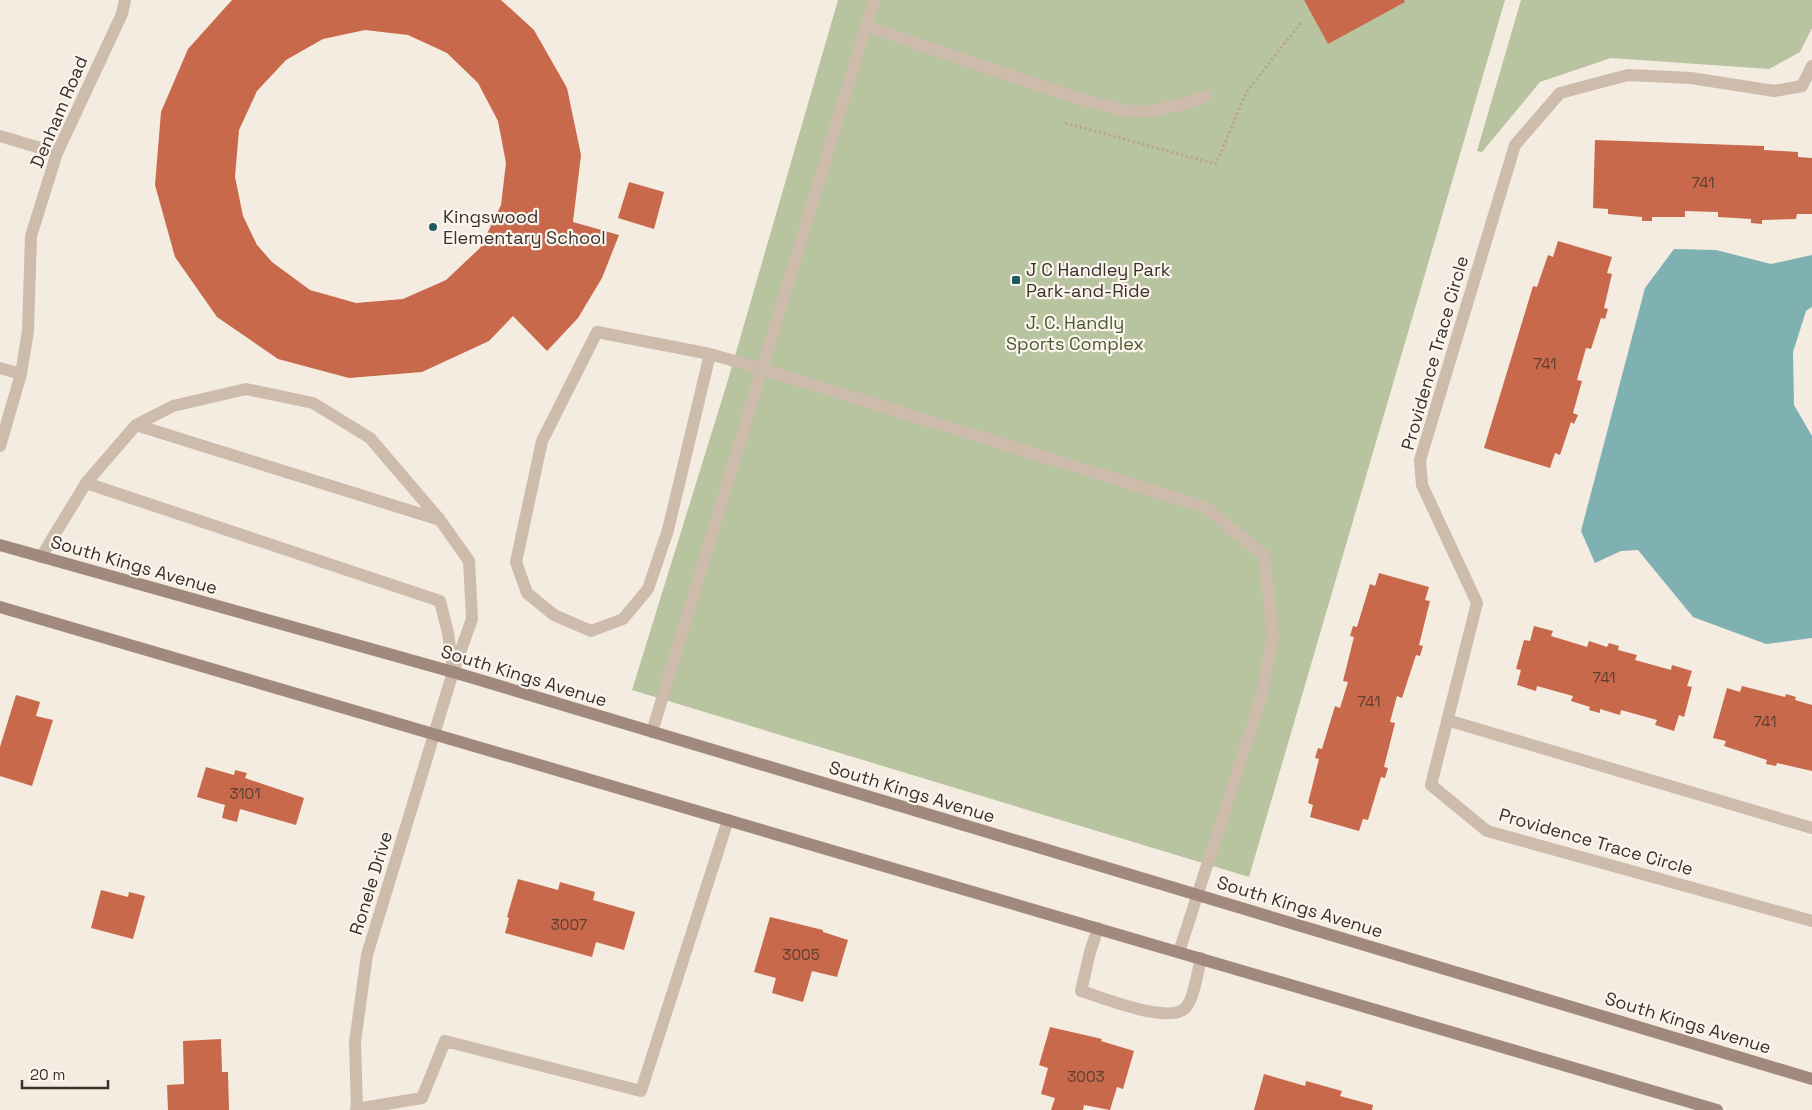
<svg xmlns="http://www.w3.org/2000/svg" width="1812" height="1110" font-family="'Space Grotesk',sans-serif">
<rect width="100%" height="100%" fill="#f4ebe1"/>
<path fill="#b8c4a0" d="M838 0H1505L1249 877 632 690 728 380Z
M1521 0H1812V28L1800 52 1769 69 1611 58 1540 82 1482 152 1477 151Z"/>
<path fill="#7fb0b2" d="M1674 249 1716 250 1771 264 1812 255V307L1806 311 1793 352 1794 405 1812 436V638L1766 644 1693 617 1638 550 1621 551 1595 563 1581 531 1645 288Z"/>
<path fill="#c8694b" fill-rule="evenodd" d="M232 0H501L534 30 567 88 581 155 573 222 619 235 602 278 578 318 547 351 513 316 489 341 422 372 349 378 278 359 217 317 175 257 155 185 161 112 188 49ZM365 30 408 35 447 53 478 83 498 121 506 163 501 205 480 248 446 280 403 299 356 303 310 290 272 262 257 245 243 216 235 177 239 130 257 91 286 60 323 39Z
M1304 0H1404L1405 2 1328 44Z
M1595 140 1764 146V150L1798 152V157L1812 158V214H1797L1796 219 1762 220V224L1751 223V219L1718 217V212L1685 211V217H1652V221H1642V217L1608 214V209L1593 208Z
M629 182 664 192 654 229 618 218Z
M1558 241 1612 257 1607 273 1612 274 1604 308 1608 309 1605 319 1601 318 1591 349 1586 348 1577 380 1582 381 1573 413 1578 415 1574 424 1571 422 1560 455 1555 453 1550 468 1484 448 1533 286 1537 287 1548 255 1553 257Z
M1379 573 1429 587 1425 600 1430 601 1419 645 1423 646 1420 656 1416 655 1402 698 1397 696 1390 722 1395 723 1384 767 1388 768 1385 778 1381 777 1368 820 1363 819 1359 831 1310 817 1313 805 1308 803 1319 759 1315 758 1318 748 1322 749 1335 706 1340 708 1348 682 1343 681 1354 637 1350 636 1353 626 1357 627 1370 584 1375 586Z
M1534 626 1553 631 1551 636 1587 647 1589 641 1607 647 1609 643 1619 646 1618 650 1637 655 1635 660 1671 670 1672 665 1692 671 1687 686 1692 687 1684 717 1679 715 1674 731 1655 725 1657 720 1621 710 1620 715 1600 709V713L1589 710 1590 707 1571 701 1573 696 1537 686 1536 691 1517 685 1521 670 1516 669 1524 640 1530 641Z
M1742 686 1785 697 1786 694 1796 697 1795 700 1812 705V771L1777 763 1776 766 1766 764 1767 760 1724 746 1726 741 1713 738 1727 688 1740 692Z
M16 695 40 702 36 716 53 720 32 786 0 776V747Z
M206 767 234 775 235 770 247 773 245 778 304 798 296 825 240 809 237 822 222 818 225 805 197 797Z
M518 879 558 890 560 882 595 892 593 900 635 912 624 950 596 942 592 957 505 933 509 918 507 917Z
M101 890 128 897 129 892 145 896 133 939 91 928Z
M770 917 823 930V932L848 940 837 977 812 971 803 1002 772 993 776 978 754 972Z
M1050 1027 1102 1039 1101 1041 1134 1051 1123 1089 1117 1087 1110 1110 1084 1105 1083 1110H1051L1055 1098 1041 1094 1048 1068 1039 1065Z
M221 1039 222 1072H228L229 1110H168L167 1085 184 1084 183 1041Z
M1264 1074 1305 1086 1306 1081 1342 1091 1340 1096 1373 1105 1372 1110H1254Z"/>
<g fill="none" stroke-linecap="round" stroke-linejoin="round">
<path stroke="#b9a596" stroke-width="3" stroke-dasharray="2.5 2.5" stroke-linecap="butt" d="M1065 123 1216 164 1246 93 1302 21"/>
<path stroke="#cdbbac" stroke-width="12" d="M866 26 875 0
M710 354 668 530 648 589 623 619 591 631 554 615 527 593 516 562 542 441 597 332 710 354 762 369 866 26 1073 97 1126 111 1145 112 1185 104 1206 96
M136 425 173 406 246 389 313 403 370 438 440 520
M86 483 440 601 448 633 453 669
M41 557 86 483 136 425 440 520 469 561 472 619 453 672
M652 732 762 369 1205 507 1264 555 1273 634 1262 695 1179 952
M1098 928 1090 952 1081 991C1102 997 1173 1027 1187 1006 1194 997 1198 970 1201 958
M356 1109 422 1098 445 1041 641 1091 728 820"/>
<path stroke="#cdbbac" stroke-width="12" d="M1812 66 1802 86 1774 91 1691 78 1628 75 1560 93 1515 145 1420 460 1422 485 1477 603 1431 785 1487 831 1812 921
M0 136 57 153
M0 368 21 374
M0 446 21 374 28 331 31 236 57 153 122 14 125 0
M1447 720 1812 828
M357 1110 355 1042 367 955 453 672"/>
<path stroke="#a18a7d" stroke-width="12" d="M0 545 453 672 1812 1079
M0 607 1717 1110"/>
</g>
<g fill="#1f5a5e" stroke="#fbf5ee" stroke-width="2">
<circle cx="433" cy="227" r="5"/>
<rect x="1011" y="275" width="10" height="10" rx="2.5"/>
</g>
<g text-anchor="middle" stroke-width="4.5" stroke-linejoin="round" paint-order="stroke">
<g font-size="15" fill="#5e3e33">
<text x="1703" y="188">741</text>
<text x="1545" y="369">741</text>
<text x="1604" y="683">741</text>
<text x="1369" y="707">741</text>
<text x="1765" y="727">741</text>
<text x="245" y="799">3101</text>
<text x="569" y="930">3007</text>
<text x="801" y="960">3005</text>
<text x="1086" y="1082">3003</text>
</g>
<g font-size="18" fill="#3b302b" stroke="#fbf5ee">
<text transform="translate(59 112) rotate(-67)" y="6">Denham Road</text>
<text transform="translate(1435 353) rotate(-74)" y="6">Providence Trace Circle</text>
<text transform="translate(134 565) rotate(16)" y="6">South Kings Avenue</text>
<text transform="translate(524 676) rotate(17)" y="6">South Kings Avenue</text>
<text transform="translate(912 792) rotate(17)" y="6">South Kings Avenue</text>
<text transform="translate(1596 842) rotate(16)" y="6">Providence Trace Circle</text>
<text transform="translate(371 883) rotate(-73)" y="6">Ronele Drive</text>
<text transform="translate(1300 907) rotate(17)" y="6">South Kings Avenue</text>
<text transform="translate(1688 1023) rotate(17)" y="6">South Kings Avenue</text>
</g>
<g font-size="18" fill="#3b302b" stroke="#fbf5ee" text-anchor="start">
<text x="443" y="223">Kingswood<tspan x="443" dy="21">Elementary School</tspan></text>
<text x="1026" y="276">J C Handley Park<tspan x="1026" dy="21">Park-and-Ride</tspan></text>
</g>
<g font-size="18" fill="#4a5a2e" stroke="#fbf5ee">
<text x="1075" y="329">J. C. Handly<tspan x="1075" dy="21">Sports Complex</tspan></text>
</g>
</g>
<path d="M22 1080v8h86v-8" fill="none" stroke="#3b302b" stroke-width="2.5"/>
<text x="30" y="1080" font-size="15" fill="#3b302b" stroke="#fbf5ee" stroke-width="4" paint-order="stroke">20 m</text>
</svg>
